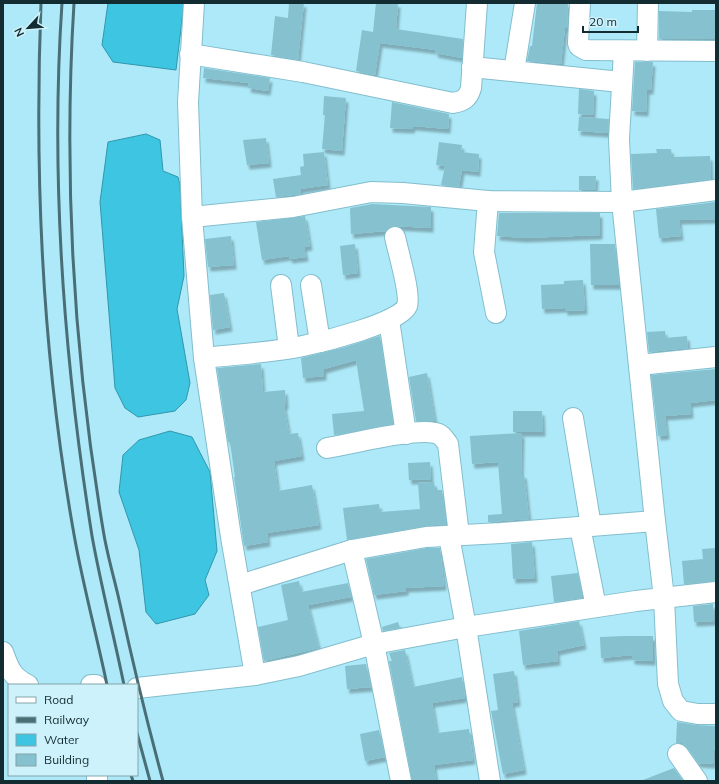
<svg xmlns="http://www.w3.org/2000/svg" width="719" height="784" viewBox="0 0 719 784" font-family="Mulish,sans-serif">
<style>
.water{fill:#3ec5e1;stroke:#3197ac}
.building{fill:#85c1cf;filter:url(#shadow)}
.lines{fill:none;stroke-linecap:round;stroke-linejoin:round}
.minor-casing{stroke:#83becd;stroke-width:22}
.minor{stroke:#fff;stroke-width:20}
.rail{stroke:#496e76;stroke-width:3}
</style>
<defs>
<filter id="shadow"><feDropShadow dx="2.5" dy="4.5" stdDeviation="1" flood-color="#0004"/></filter>
</defs>
<rect width="100%" height="100%" fill="#ade9f8"/>
<g class="water">
<polygon points="108,3 184,3 176,70 113,62 102,45"/>
<polygon points="146,134 160,140 163,171 178,177 180,185 184,276 177,309 190,383 186,400 175,411 138,417 125,408 115,388 100,202 108,142"/>
<polygon points="170,431 192,437 210,472 217,551 205,580 209,595 195,614 156,624 146,612 139,550 119,492 123,455 139,440"/>
</g>
<g class="building">
<polygon points="289,3 304,3 298,60 271,55 275,16 288,18"/>
<polygon points="376,3 398,3 396,29 463,39 462,58 435,53 436,50 380,43 375,75 356,71 362,30 373,32"/>
<polygon points="537,3 568,3 567,28 565,28 561,64 527,61 530,46 532,46"/>
<polygon points="692,10 715,10 714,39 659,39 659,11 692,12"/>
<polygon points="635,62 653,62 651,90 647,90 646,112 632,111"/>
<polygon points="204,68 270,78 268,91 248,88 249,83 203,78"/>
<polygon points="579,89 594,91 593,115 578,114"/>
<polygon points="324,96 346,98 342,151 322,149 325,115 323,115"/>
<polygon points="392,102 449,114 448,129 413,126 412,129 390,128"/>
<polygon points="579,117 609,119 608,133 578,131"/>
<polygon points="266,138 269,163 247,165 243,140"/>
<polygon points="439,142 462,145 461,152 479,154 478,172 462,170 459,187 441,185 445,166 436,165"/>
<polygon points="656,149 671,149 672,157 710,156 711,179 633,189 631,154 657,153"/>
<polygon points="324,152 328,185 300,189 301,194 276,197 273,179 301,175 300,167 304,166 303,154"/>
<polygon points="579,176 596,176 595,190 579,190"/>
<polygon points="716,202 716,219 679,220 681,236 659,238 656,209"/>
<polygon points="372,204 431,207 431,228 393,226 386,231 351,234 350,208"/>
<polygon points="499,213 600,213 600,235 524,238 497,236"/>
<polygon points="305,216 310,246 304,247 306,257 290,259 289,256 262,260 256,222"/>
<polygon points="231,236 234,265 208,267 205,239"/>
<polygon points="355,244 358,273 343,275 340,246"/>
<polygon points="590,244 615,244 619,285 591,285"/>
<polygon points="583,280 585,310 565,311 565,308 542,309 541,285 564,284 564,281"/>
<polygon points="224,293 230,327 213,330 210,295"/>
<polygon points="665,331 666,338 687,336 688,348 649,352 647,332"/>
<polygon points="380,336 393,424 334,435 332,414 364,411 356,360 324,369 324,376 303,378 301,358 345,347"/>
<polygon points="261,364 263,392 285,390 286,405 284,405 289,434 298,433 302,456 274,461 278,491 312,485 319,525 267,533 268,542 244,546 234,477 235,477 230,442 228,442 217,368"/>
<polygon points="716,369 716,400 690,403 691,414 665,416 667,435 658,436 651,375"/>
<polygon points="427,373 435,421 416,421 409,377"/>
<polygon points="513,411 542,411 543,432 513,432"/>
<polygon points="522,433 521,474 524,474 529,519 488,522 488,515 502,514 498,462 472,464 470,436"/>
<polygon points="430,462 431,479 409,480 408,463"/>
<polygon points="434,482 435,490 442,490 446,524 424,526 347,540 343,508 379,504 380,512 420,509 418,483"/>
<polygon points="532,542 535,578 513,579 511,544"/>
<polygon points="427,548 440,548 444,586 406,588 406,591 374,595 366,559"/>
<polygon points="716,548 716,581 684,584 682,561 703,559 702,549"/>
<polygon points="578,573 582,598 554,602 551,576"/>
<polygon points="299,581 301,592 348,583 351,597 308,605 319,648 264,661 258,627 288,620 281,585"/>
<polygon points="713,604 714,621 694,622 693,606"/>
<polygon points="579,621 584,645 557,651 558,661 523,665 519,631"/>
<polygon points="398,622 400,628 383,631 382,627"/>
<polygon points="626,636 653,636 653,661 632,660 632,655 601,658 600,637"/>
<polygon points="405,650 413,687 462,677 465,698 432,703 437,733 469,729 473,760 434,765 436,781 412,781 389,661 392,661 389,653"/>
<polygon points="366,664 371,687 347,689 345,666"/>
<polygon points="514,671 518,702 512,703 524,770 503,774 491,711 498,710 493,674"/>
<polygon points="677,722 696,725 716,726 713,764 698,763 687,747 682,743 676,743"/>
<polygon points="379,730 385,757 365,761 360,734"/>
<polygon points="674,768 683,781 643,781 643,780"/>
</g>
<g class="lines">
<defs>
<g id="minor">
<polyline points="194,3 188,102 192,217 204,358 231,537 255,675 299,666 374,644 466,627 490,781"/>
<polyline points="580,3 578,43 579,46 586,50 716,51"/>
<polyline points="624,51 619,139 622,202 655,521"/>
<polyline points="647,51 648,3"/>
<path d="M190,54L303,72L453,103C464,101 468,98 471,88L477,3"/>
<polyline points="472,67 621,82"/>
<polyline points="514,71 525,3"/>
<polyline points="488,201 484,252 496,313"/>
<polyline points="192,217 293,207 371,192 403,193 488,201 622,202 716,190"/>
<polyline points="281,285 289,348"/>
<polyline points="311,285 320,342"/>
<polyline points="389,320 406,434"/>
<path d="M204,358C237,354 271,353 303,346C322,342 400,323 407,306C411,294 398,252 395,237"/>
<polyline points="639,365 716,357"/>
<polyline points="573,418 591,526"/>
<path d="M327,448C352,444 412,428 435,433C442,434 444,439 448,444L459,535"/>
<polyline points="580,527 596,607"/>
<polyline points="449,536 466,627 636,601 716,592"/>
<polyline points="352,550 374,644 401,781"/>
<polyline points="240,585 352,550 426,537 501,533 655,521 664,598 668,684 673,701 681,711 698,714 716,714"/>
<path d="M3,652C9,669 12,677 28,685"/>
<polyline points="91,685 96,685"/>
<polyline points="137,688 255,675"/>
<polyline points="678,754 697,781"/>
<polyline points="97,775 97,781"/>
</g>
</defs>
<use href="#minor" class="minor-casing"/>
<use href="#minor" class="minor"/>
<g class="rail">
<path d="M41,3C34,182 43,363 75,540C84,589 97,637 107,685"/>
<path d="M62,3C50,181 64,360 92,536C101,586 114,636 124,685"/>
<path d="M74,3C63,181 74,359 104,535C108,558 115,581 120,604C133,664 147,722 163,781"/>
<polyline points="137,733 150,781"/>
<polyline points="131,775 133,781"/>
</g>
</g>
<rect width="719" height="784" fill="none" stroke="#132c31" stroke-width="8"/>
<rect x="8" y="684" width="130" height="92" fill="#cef2fb" stroke="#83a3aa"/>
<rect x="16" y="697" width="20" height="6" fill="#ffffff" stroke="#83a3aa"/>
<text x="44" y="704" font-size="12" fill="#132c31">Road</text>
<rect x="16" y="717" width="20" height="6" fill="#496e76" stroke="#83a3aa"/>
<text x="44" y="724" font-size="12" fill="#132c31">Railway</text>
<rect x="16" y="734" width="20" height="12" fill="#3ec5e1" stroke="#83a3aa"/>
<text x="44" y="744" font-size="12" fill="#132c31">Water</text>
<rect x="16" y="754" width="20" height="12" fill="#85c1cf" stroke="#83a3aa"/>
<text x="44" y="764" font-size="12" fill="#132c31">Building</text>
<g transform="translate(28 28) rotate(244)" stroke="#cef2fb" stroke-width="3" paint-order="stroke">
<path d="M0-3L7 15L0 10L-7 15Z" fill="#132c31"/>
<text y="-6" font-size="11" font-weight="bold" text-anchor="middle" fill="#132c31">N</text>
</g>
<path d="M583 26v6h55v-6" fill="none" stroke="#132c31" stroke-width="2"/>
<text x="589" y="26" font-size="12" fill="#132c31" stroke="#cef2fb" stroke-width="3" paint-order="stroke">20 m</text>
</svg>
